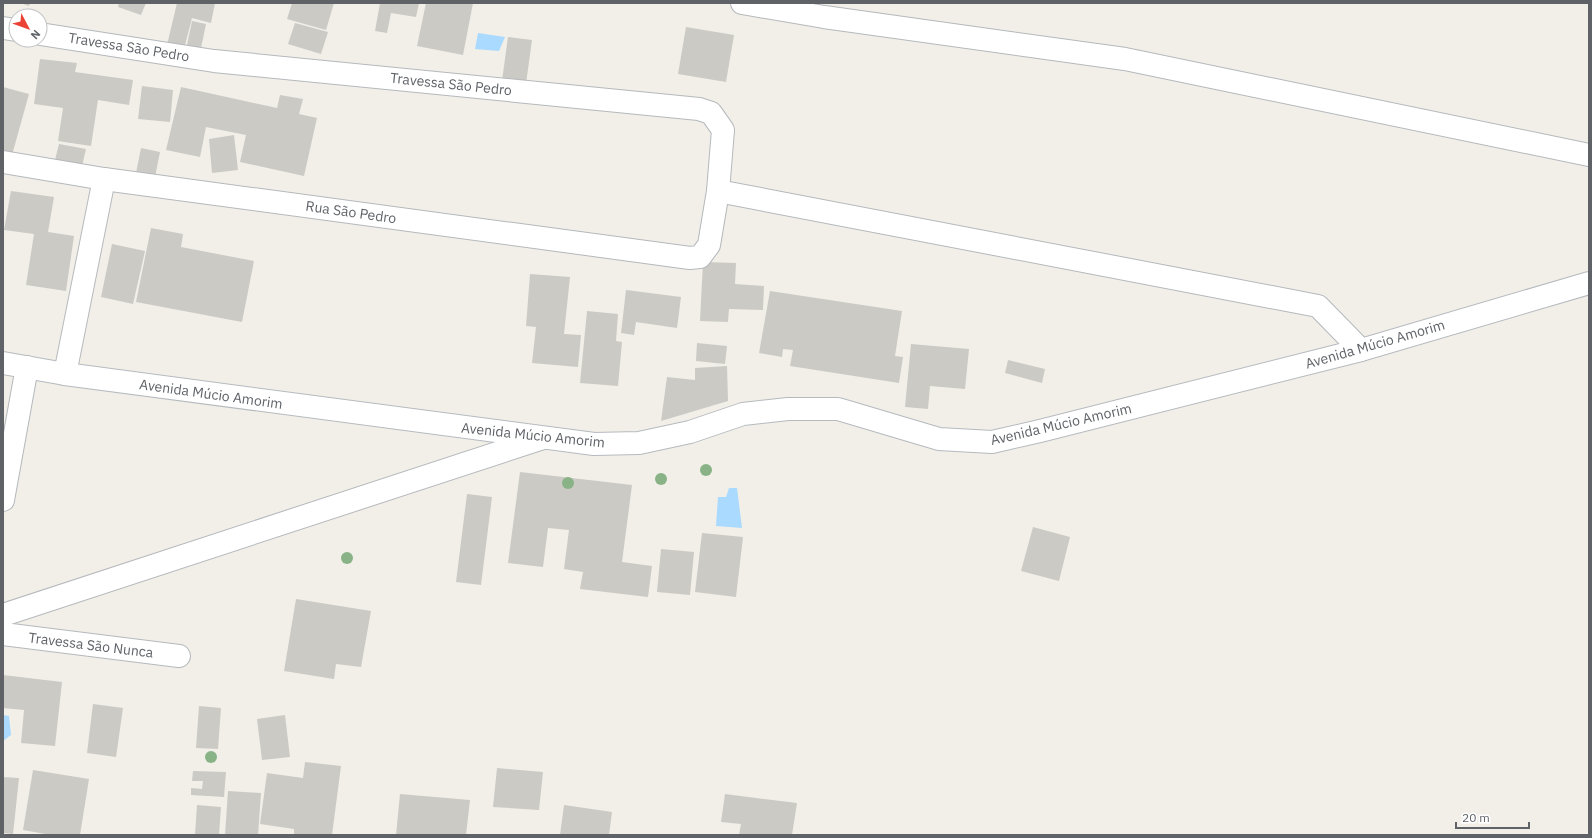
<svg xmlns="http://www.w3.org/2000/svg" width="1592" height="838" viewBox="0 0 1592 838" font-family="'IBM Plex Sans',sans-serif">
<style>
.water{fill:#aadaff}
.building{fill:#cccac5}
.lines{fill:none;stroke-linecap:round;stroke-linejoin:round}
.street-casing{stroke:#b5b8bc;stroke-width:24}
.secondary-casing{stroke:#b6babf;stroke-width:24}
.street{stroke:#fff;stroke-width:22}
.secondary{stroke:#fff;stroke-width:22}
.tree{fill:#89b387}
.labels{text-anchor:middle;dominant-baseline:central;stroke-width:4;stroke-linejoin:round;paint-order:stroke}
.street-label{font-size:14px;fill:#5f6368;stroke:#fff}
</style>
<rect width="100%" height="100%" fill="#f1efe8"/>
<g class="water">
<polygon points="478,33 505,37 499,51 475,49"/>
<polygon points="729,488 737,488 742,528 716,526 718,497 726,497"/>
<polygon points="3,715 9,716 11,735 3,741"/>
</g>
<g class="building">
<polygon points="20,3 30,3 29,6"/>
<polygon points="119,3 146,3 141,15 118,7"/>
<polygon points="177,3 215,3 211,23 192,18 184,49 167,45"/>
<polygon points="292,3 334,3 326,30 287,19"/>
<polygon points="380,3 419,3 416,17 391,13 387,33 375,31"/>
<polygon points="426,3 437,4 438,3 473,3 463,55 417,46"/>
<polygon points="192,21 206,24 200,53 186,50"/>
<polygon points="295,23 328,32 321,54 288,44"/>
<polygon points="686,27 734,35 726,82 678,74"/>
<polygon points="508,37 532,40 525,91 501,88"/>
<polygon points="40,59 77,63 75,72 133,80 129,105 98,100 91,146 58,141 63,108 34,104"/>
<polygon points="142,86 173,90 170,122 138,119"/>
<polygon points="3,87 29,94 12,155 3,152"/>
<polygon points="181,87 277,108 280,95 303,99 299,114 317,118 304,176 240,162 246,135 206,127 200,157 166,150"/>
<polygon points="234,135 238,170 212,173 209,139"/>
<polygon points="59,144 86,149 82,166 55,160"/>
<polygon points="141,148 160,152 155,177 136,173"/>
<polygon points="11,191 54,197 48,232 74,236 66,291 26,285 34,234 4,230"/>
<polygon points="151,228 183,234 181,247 254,261 242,322 136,302"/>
<polygon points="112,244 145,251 133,304 101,297"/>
<polygon points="703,262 736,263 735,284 764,286 763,310 729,309 728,322 700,321"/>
<polygon points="530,274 570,277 564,334 581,335 578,367 532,363 536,327 526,326"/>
<polygon points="626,290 681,297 677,328 636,322 634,335 621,333"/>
<polygon points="770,291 902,311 895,356 903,357 899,383 790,366 793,350 783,349 782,357 759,353"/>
<polygon points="587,311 618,314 616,341 622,342 618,386 580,383"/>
<polygon points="697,343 727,346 725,364 696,361"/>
<polygon points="911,344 969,349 965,389 930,386 928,409 905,407"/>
<polygon points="1008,360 1045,369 1042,383 1005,373"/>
<polygon points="727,366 728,401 661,421 667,377 695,380 695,368"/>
<polygon points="520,472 632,485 622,562 652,566 648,597 580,589 583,572 564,569 569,530 548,528 543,567 508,563"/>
<polygon points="467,494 492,497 481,585 456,582"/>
<polygon points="1033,527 1070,537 1059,581 1021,571"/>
<polygon points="702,533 743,537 736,597 695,592"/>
<polygon points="661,549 694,552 690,595 657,592"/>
<polygon points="296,599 371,611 361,667 336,664 334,679 284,671"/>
<polygon points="3,675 62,682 55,746 21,743 24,710 3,708"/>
<polygon points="93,704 123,708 116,757 87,753"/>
<polygon points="199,706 221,708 218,749 196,748"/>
<polygon points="285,715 290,757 262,760 257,719"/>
<polygon points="305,762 341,766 332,835 294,835 294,829 260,824 267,773 303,778"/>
<polygon points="497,768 543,772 539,810 493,807"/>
<polygon points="33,770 89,779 80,835 51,835 23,830"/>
<polygon points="193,771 226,772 224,797 191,795 191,788 202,789 203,781 192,781"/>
<polygon points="3,777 19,778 13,834 3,833"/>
<polygon points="228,791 261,793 258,835 225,835"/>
<polygon points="400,794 470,800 466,835 396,835"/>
<polygon points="725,794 797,803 792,835 739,835 741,824 721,822"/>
<polygon points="197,805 221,807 219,835 195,835"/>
<polygon points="564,805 612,812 609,835 560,835"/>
</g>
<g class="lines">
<defs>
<g id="street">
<polyline points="742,3 824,17 1125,59 1589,155"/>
<polyline points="3,28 16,30"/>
<polyline points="3,162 104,179 690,258 700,257 709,245 718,191 723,130 711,113 699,109 214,61 40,34"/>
<polyline points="718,191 1318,306 1361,350"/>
<polyline points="65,374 104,179"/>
<polyline points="3,500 27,367"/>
<polyline points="3,615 543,438"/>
<polyline points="3,634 179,656"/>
</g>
<polyline id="secondary" points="3,363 65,374 594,444 639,443 690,432 743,414 788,409 838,409 939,439 992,442 1040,431 1361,350 1589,283"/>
</defs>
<use href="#street" class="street-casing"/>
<use href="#secondary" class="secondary-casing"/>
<use href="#street" class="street"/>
<use href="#secondary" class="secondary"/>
</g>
<g class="tree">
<circle cx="706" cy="470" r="6"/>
<circle cx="661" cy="479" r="6"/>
<circle cx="568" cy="483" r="6"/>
<circle cx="347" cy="558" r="6"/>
<circle cx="211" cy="757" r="6"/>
</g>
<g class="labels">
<g class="street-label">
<text transform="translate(129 47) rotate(9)">Travessa São Pedro</text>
<text transform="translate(451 84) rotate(6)">Travessa São Pedro</text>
<text transform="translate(351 212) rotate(8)">Rua São Pedro</text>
<text transform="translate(1375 344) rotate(-16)">Avenida Múcio Amorim</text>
<text transform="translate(211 394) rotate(8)">Avenida Múcio Amorim</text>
<text transform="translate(1061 424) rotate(-13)">Avenida Múcio Amorim</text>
<text transform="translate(533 435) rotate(6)">Avenida Múcio Amorim</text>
<text transform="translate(91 645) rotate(7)">Travessa São Nunca</text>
</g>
</g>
<rect width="1592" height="838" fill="none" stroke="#5f6368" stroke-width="8"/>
<g transform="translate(28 28) rotate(131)"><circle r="19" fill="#ffffff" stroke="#bfc1c3"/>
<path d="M0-3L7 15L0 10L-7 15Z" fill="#ea4335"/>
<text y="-6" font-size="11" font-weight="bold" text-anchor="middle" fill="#5f6368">N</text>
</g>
<path d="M1456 822v6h73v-6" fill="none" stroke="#5f6368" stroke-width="2"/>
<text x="1462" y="822" font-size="12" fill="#5f6368" stroke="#ffffff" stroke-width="3" paint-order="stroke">20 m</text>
</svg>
